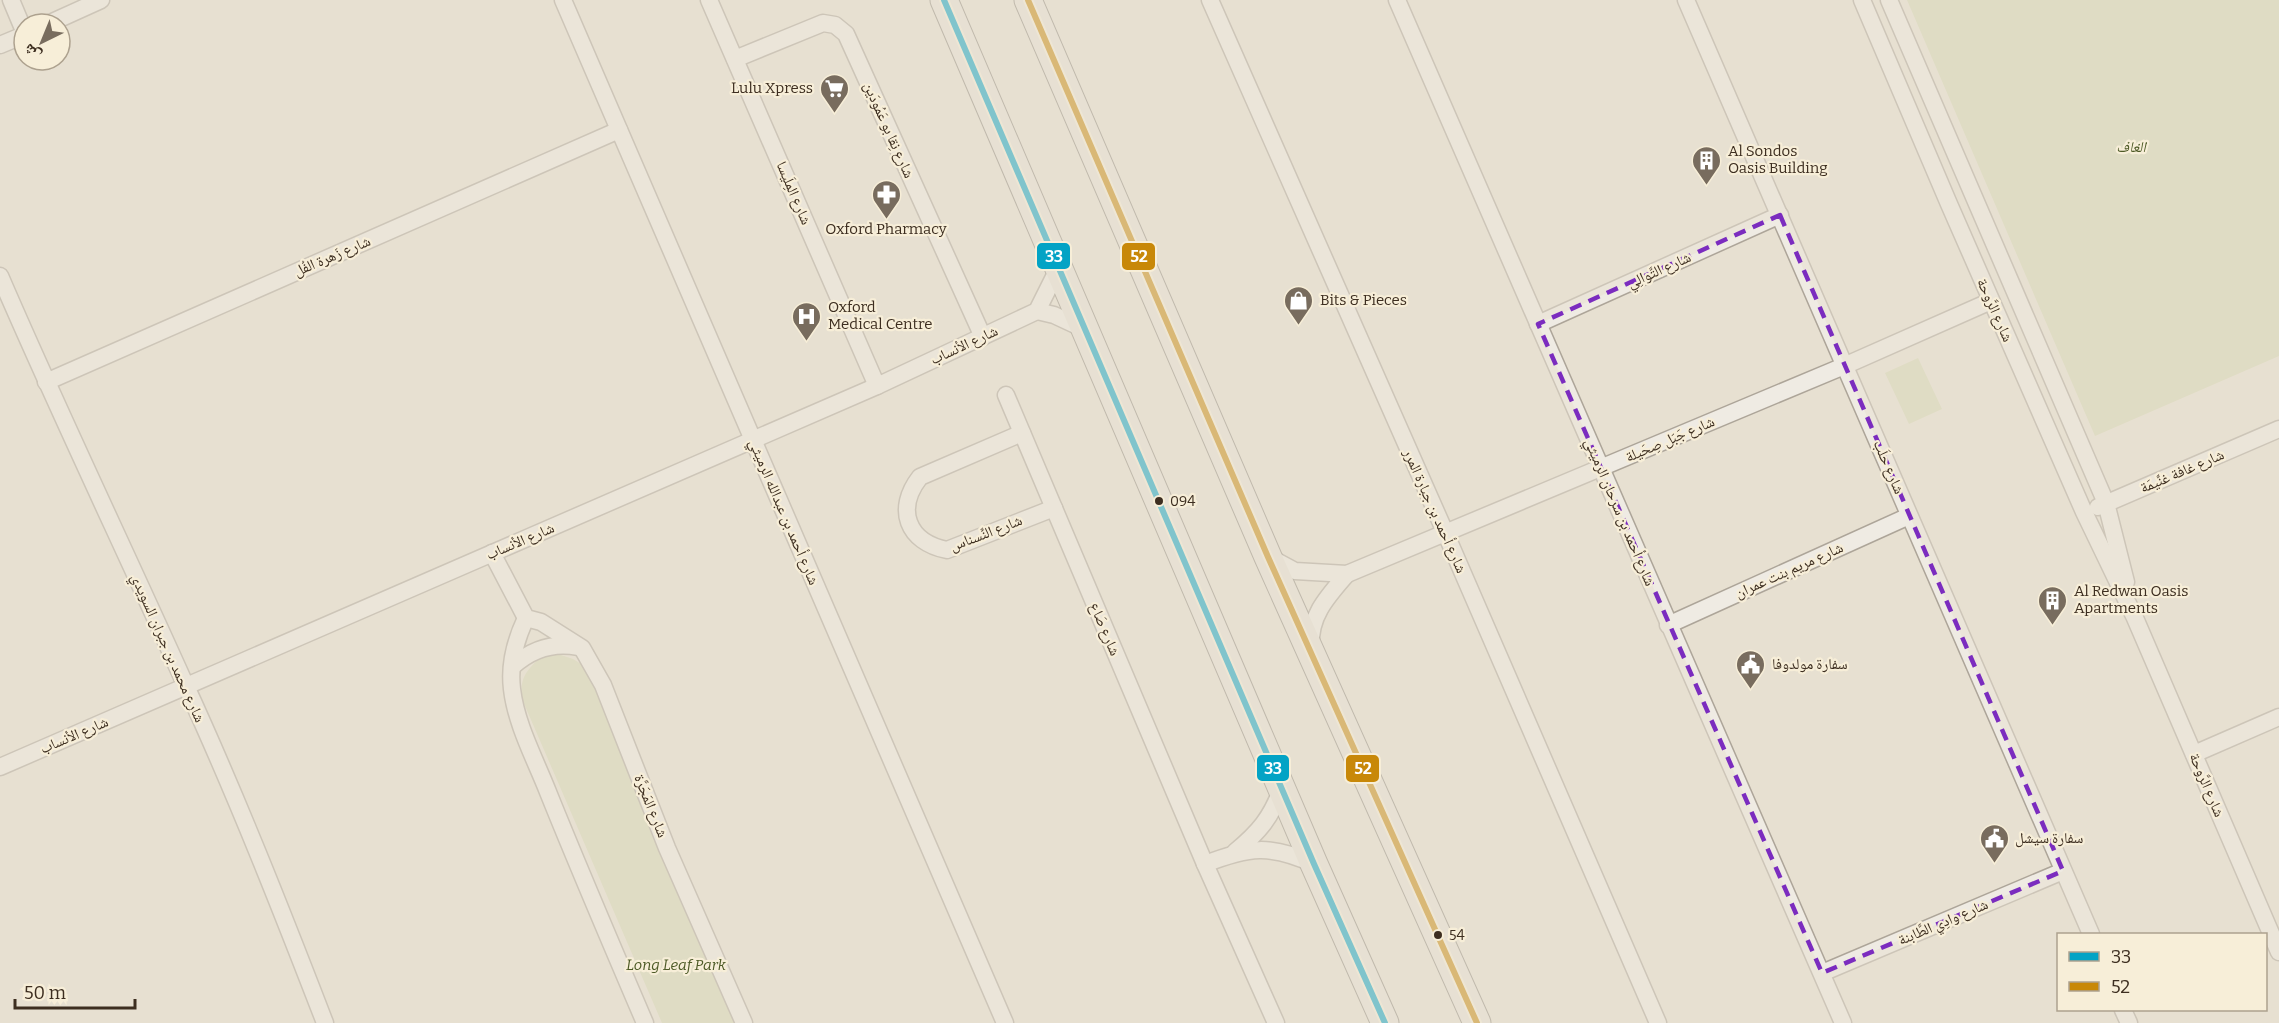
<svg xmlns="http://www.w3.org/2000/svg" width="2279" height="1023" viewBox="0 0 2279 1023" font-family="Bitter,'Noto Naskh Arabic',serif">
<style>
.green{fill:#d6d7b3}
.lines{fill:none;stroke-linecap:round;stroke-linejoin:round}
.minor-casing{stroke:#ada599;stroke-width:19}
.primary-casing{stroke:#928b80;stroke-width:29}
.minor{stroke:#efebe3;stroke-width:16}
.primary{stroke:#e6e1d4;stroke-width:27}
.bus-1-casing{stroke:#f7eed8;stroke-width:10}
.bus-2-casing{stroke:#f7eed8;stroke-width:10}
.bus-1{stroke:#03a3c5;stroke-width:6}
.bus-2{stroke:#c88808;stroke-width:6}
.marked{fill:none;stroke:#7b2cbf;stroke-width:4.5;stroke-dasharray:12 8;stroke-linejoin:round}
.bus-dot{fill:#3d2e20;stroke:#f7eed8;stroke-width:2}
.labels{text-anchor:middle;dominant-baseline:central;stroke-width:4.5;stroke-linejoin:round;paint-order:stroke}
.bus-label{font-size:14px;fill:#3d2e20;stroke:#f7eed8;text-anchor:start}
.poi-label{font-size:15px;fill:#3d2e20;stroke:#f7eed8;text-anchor:start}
.street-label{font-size:15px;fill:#3d2e20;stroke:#f7eed8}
.park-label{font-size:15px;font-style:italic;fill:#4d5a26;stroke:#f7eed8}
.line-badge{stroke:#f7eed8;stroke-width:2}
.badge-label{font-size:16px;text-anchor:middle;font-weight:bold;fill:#fff}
</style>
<rect width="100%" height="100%" fill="#e7e0d1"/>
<g class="green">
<polygon points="1907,0 2279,0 2279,356 2095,436"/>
<polygon points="1918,358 1942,409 1909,424 1885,373"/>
<path d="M558,654L573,659L586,667L741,1023H662L522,699C520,676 526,672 542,655Z"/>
</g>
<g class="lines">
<defs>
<g id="minor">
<polyline points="11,0 24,31"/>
<polyline points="563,0 1005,1023"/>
<polyline points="709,0 877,386"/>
<polyline points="1210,0 1445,532 1658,1023"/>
<polyline points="1397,0 1843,1023"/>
<polyline points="1686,0 2091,934"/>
<polyline points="1862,0 1949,204 2084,512 2135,618 2279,952"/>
<polyline points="1889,0 2106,503 2126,582"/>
<polyline points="48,24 101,0"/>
<polyline points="0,45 24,35"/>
<polyline points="735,59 823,23 835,25 846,34 983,337"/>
<path d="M0,276C59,413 124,548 185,684C236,795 281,909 325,1023"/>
<polyline points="1037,311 1054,315 1084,329"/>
<polyline points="1538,324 1780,215"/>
<polyline points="46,382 619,130"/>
<polyline points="1006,395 1205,864 1276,1023"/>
<path d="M1022,433L920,477C895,509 907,542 947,550L1054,508"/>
<polyline points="2098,507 2279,429"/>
<polyline points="492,553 526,618 541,622 582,648 603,685 667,848 744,1023"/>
<polyline points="1269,557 1295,571 1347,574 1844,366 1991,301"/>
<path d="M526,618C516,639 509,665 512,689C516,724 535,759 548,792C579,869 612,946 645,1023"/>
<polyline points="1668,625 1909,516"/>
<path d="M1311,646C1309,616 1328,596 1347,574"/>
<path d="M513,666C532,649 553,642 578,647"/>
<polyline points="2194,754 2279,717"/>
<polyline points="0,767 877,386 1037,311 1058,269"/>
<path d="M1235,852C1259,832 1271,818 1282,788"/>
<path d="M1205,864C1249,847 1270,844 1314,864"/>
<polyline points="1822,973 2063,871"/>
<polyline points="2123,1010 2129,1023"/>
</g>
<g id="primary">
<polyline points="944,0 1314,864 1385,1023"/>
<polyline points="1028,0 1268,557 1477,1023"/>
</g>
</defs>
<use href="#minor" class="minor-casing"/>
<use href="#primary" class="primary-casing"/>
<use href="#minor" class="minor"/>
<use href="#primary" class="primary"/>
<defs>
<polyline id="bus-1" points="944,0 1314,864 1385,1023"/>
<polyline id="bus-2" points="1028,0 1268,557 1477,1023"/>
</defs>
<use href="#bus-1" class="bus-1-casing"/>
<use href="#bus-2" class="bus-2-casing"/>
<use href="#bus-1" class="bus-1"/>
<use href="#bus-2" class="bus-2"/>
</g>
<path d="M0 0H2279V1023H0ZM1780,215L2063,871L1822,973L1538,324Z" fill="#e7e0d1" fill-opacity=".55" fill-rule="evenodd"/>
<path class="marked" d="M1780,215L2063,871L1822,973L1538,324Z"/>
<defs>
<symbol id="supermarket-pin" viewBox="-11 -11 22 30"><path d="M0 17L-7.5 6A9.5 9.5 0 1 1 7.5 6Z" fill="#786c5e" stroke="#f7eed8"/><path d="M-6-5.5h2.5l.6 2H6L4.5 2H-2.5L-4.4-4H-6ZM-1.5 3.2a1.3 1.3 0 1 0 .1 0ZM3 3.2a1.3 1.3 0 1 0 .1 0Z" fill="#fff"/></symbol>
<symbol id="building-pin" viewBox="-11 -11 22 30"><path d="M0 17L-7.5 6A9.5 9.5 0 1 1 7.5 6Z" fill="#786c5e" stroke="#f7eed8"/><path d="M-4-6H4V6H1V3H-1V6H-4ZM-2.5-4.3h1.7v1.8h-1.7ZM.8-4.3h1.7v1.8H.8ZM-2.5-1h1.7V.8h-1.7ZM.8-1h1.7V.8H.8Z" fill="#fff"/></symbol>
<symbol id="pharmacy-pin" viewBox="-11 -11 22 30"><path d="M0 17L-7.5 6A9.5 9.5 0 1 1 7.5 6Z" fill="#786c5e" stroke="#f7eed8"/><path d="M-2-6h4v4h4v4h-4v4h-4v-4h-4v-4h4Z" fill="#fff"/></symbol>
<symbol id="shop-pin" viewBox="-11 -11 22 30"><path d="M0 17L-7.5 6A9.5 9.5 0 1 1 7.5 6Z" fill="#786c5e" stroke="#f7eed8"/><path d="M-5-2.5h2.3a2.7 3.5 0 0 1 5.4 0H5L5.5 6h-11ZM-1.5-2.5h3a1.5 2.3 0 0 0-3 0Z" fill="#fff"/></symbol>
<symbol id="hospital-pin" viewBox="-11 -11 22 30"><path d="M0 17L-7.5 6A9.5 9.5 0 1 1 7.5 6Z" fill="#786c5e" stroke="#f7eed8"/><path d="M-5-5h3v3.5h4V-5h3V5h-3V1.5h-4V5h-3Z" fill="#fff"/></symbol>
<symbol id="civic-pin" viewBox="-11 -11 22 30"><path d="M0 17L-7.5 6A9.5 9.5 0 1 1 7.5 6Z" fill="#786c5e" stroke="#f7eed8"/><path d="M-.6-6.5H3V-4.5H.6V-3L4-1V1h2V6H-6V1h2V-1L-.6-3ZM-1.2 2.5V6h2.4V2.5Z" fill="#fff"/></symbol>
</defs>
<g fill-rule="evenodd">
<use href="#supermarket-pin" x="818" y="72" width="33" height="45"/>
<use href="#building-pin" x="1690" y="144" width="33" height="45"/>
<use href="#pharmacy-pin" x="870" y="178" width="33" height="45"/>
<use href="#shop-pin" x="1282" y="284" width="33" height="45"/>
<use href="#hospital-pin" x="790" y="300" width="33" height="45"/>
<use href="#building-pin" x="2036" y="584" width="33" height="45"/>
<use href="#civic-pin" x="1734" y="648" width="33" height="45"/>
<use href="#civic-pin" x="1978" y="822" width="33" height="45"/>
</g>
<g class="bus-dot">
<circle cx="1159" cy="501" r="5"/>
<circle cx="1438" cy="935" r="5"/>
</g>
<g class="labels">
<g class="bus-label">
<text x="1170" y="501">094</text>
<text x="1449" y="935">54</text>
</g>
<g class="poi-label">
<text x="813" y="88" text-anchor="end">Lulu Xpress</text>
<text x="1728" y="151">Al Sondos<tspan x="1728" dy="17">Oasis Building</tspan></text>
<text x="886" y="229" text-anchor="middle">Oxford Pharmacy</text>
<text x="1320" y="300">Bits &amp; Pieces</text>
<text x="828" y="307">Oxford<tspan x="828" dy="17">Medical Centre</tspan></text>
<text x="2074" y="591">Al Redwan Oasis<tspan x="2074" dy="17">Apartments</tspan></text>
<text x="1772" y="664">سفارة مولدوفا</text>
<text x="2015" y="838">سفارة سيشل</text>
</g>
<g class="street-label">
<text transform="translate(889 130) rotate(66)">شارع نِقا بو عَمُودَين</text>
<text transform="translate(794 193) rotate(67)">شارع المِلَيسا</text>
<text transform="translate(332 256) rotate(-23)">شارع زَهرة الفُل</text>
<text transform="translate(1659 270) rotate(-24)">شارع التَّوالِي</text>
<text transform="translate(1995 310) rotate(66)">شارع الرَّوحة</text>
<text transform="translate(964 345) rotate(-25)">شارع الأنساب</text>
<text transform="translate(1670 439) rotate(-23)">شارع جَبَل صِحَيلة</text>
<text transform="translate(1889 467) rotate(67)">شارع حلَب</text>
<text transform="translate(2182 471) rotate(-23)">شارع غافة غنَّيمَة</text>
<text transform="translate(1435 511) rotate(66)">شارع أحمد بن جبارة المرر</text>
<text transform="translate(784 512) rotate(67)">شارع أحمد بن عبدالله الرميثي</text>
<text transform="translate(1620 512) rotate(67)">شارع أحمد بن سرحان الرميثي</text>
<text transform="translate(986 533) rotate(-21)">شارع النِّسناس</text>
<text transform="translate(520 541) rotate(-23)">شارع الأنساب</text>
<text transform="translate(1789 570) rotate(-24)">شارع مريم بنت عمران</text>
<text transform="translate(1105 629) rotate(67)">شارع صَاع</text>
<text transform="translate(168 648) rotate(66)">شارع محمد بن جبران السويدي</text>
<text transform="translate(74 735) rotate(-23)">شارع الأنساب</text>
<text transform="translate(2207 785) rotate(67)">شارع الرَّوحة</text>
<text transform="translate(651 806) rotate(68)">شارع المَجَرَّة</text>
<text transform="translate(1943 922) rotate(-23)">شارع وادِي الطَّابنة</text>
</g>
<g class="park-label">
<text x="2131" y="147">الغاف</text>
<text x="676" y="965">Long Leaf Park</text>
</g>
</g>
<g class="line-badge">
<rect x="1036" y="242" width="35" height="28" rx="6" fill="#03a3c5"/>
<rect x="1121" y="242" width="35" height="29" rx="6" fill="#c88808"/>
<rect x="1256" y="754" width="34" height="28" rx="6" fill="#03a3c5"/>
<rect x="1345" y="754" width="35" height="29" rx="6" fill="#c88808"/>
</g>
<g class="badge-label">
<text x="1054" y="262">33</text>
<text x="1139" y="262">52</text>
<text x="1273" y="774">33</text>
<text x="1363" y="774">52</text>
</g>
<rect x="2057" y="933" width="210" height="78" fill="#f7eed8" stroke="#ada18e" stroke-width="1.5"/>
<rect x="2069" y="952" width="30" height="9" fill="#03a3c5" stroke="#ada18e" stroke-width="1.5"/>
<text x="2111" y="963" font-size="18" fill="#3d2e20">33</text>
<rect x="2069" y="982" width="30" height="9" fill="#c88808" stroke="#ada18e" stroke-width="1.5"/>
<text x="2111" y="993" font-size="18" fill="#3d2e20">52</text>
<g transform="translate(42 42) rotate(223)"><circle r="28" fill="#f7eed8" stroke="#ada18e" stroke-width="1.5"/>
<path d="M0-4.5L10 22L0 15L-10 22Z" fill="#786c5e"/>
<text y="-9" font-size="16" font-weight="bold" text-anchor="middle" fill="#3d2e20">ش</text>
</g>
<path d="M15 999v9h120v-9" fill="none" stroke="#3d2e20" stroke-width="3"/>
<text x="24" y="999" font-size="18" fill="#3d2e20" stroke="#f7eed8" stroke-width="4.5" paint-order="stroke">50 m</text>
</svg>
